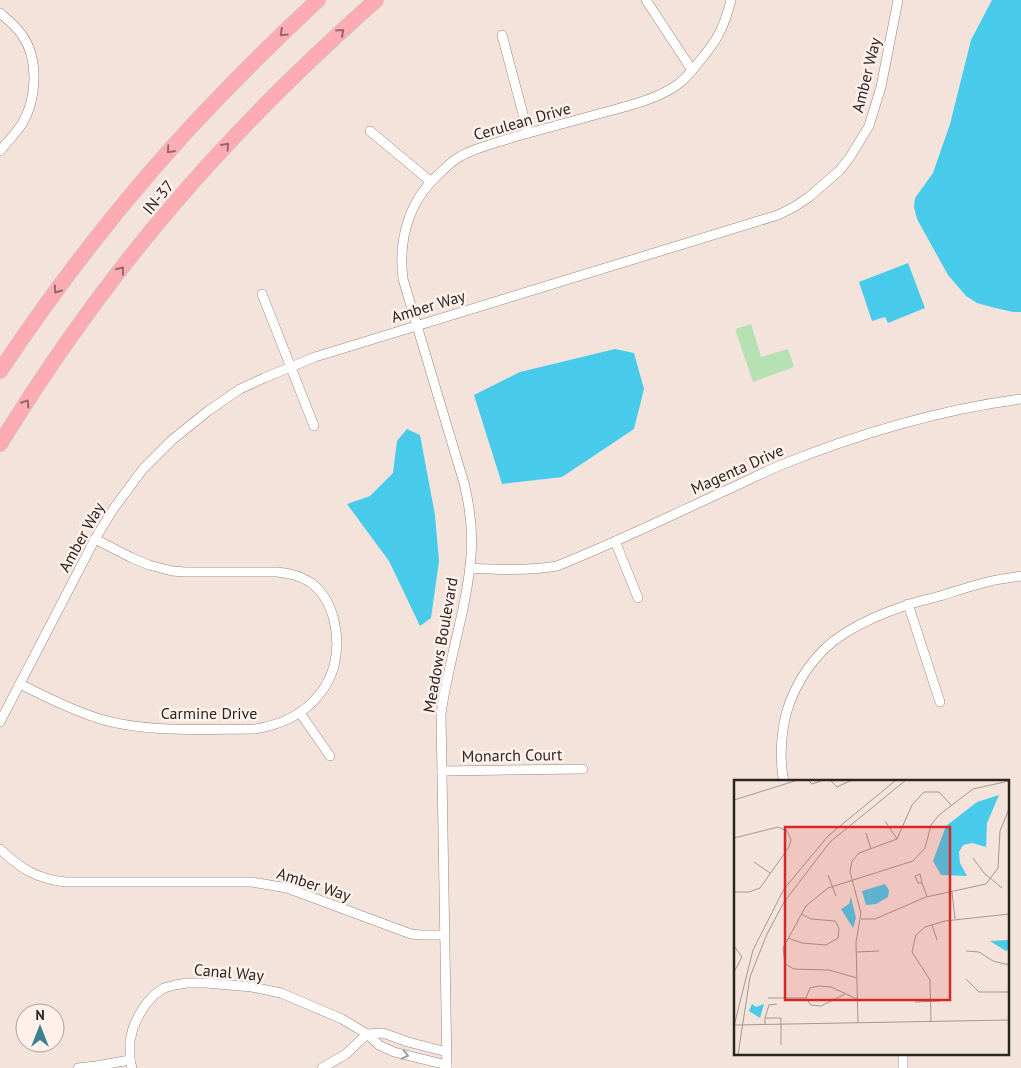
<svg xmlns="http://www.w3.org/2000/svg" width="1021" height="1068" viewBox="0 0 1021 1068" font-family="'PT Sans',sans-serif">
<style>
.green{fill:#b5e1b3}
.water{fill:#48caeb}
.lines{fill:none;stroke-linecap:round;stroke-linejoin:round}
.minor-casing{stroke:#978780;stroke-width:10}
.trunk-casing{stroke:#c8c6c6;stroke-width:16}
.minor{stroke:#fff;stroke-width:9}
.trunk{stroke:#fcacb2;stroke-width:15}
.oneway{stroke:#94686a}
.oneway2{stroke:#a09d9c}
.labels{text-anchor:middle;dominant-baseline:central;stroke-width:5;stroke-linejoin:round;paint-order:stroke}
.street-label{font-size:16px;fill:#2b2522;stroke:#fff1eb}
.inset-road{fill:none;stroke:#a49791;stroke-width:1}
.view{fill:#d62828;fill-opacity:0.15;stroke:#d62828;stroke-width:2.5}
.inset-edge{fill:none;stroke:#2b2522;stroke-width:2.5}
</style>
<rect width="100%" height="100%" fill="#f4e3db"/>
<polygon class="green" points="751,324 761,357 788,349 794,367 753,382 735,329"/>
<g class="water">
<polygon points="992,0 1021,0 1021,312 1013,312 995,308 977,303 966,296 948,275 917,219 914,207 915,198 933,173 950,124 971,40"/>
<polygon points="908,263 925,308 888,323 885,317 872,321 859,282"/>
<polygon points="615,349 634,353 644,389 634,429 562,477 502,484 474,395 520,372"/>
<polygon points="407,429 420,435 435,515 439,561 431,618 420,626 389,561 347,504 370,496 393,473 397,441"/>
</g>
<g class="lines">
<defs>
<g id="minor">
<polyline points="646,0 692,70"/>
<path d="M0,13C8,20 16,26 22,35C39,59 37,99 22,124C16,133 7,142 0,151"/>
<polyline points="502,35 528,133"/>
<polyline points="370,131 430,181"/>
<polyline points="262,294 314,426"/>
<polyline points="615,541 638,598"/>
<path d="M470,568C499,570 528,571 557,566C615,543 672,515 729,489C747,481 764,472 781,465C858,434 938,410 1021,399"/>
<polyline points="908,604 940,702"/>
<path d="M20,684C46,697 72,710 100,719C147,733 206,729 255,729C279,725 302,716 318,696C325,688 331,677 334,666C341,638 335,600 310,582C300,576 289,573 277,572H185L172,571L149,565L132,558L95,539"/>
<polyline points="300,713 330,756"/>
<polyline points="0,722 95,539 114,508 143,469 172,440 208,411 240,389 264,378 315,357 778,215 794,207 809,197 840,170 850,157 869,126 881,87 898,0"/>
<polyline points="442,771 583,769"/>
<path d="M784,782C779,759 781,736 786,714C795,682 816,651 845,633C864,621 886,612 907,605C918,601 929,599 940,596C956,591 971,586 987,582C998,579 1010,578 1021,576"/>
<path d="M0,849C21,869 37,879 66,882H252L287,888L411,934L421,935H445"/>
<polyline points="903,1054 903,1068"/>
<polyline points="78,1068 96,1066 130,1060"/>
<polyline points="132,1068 130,1060 130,1041 133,1028 139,1015 146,1004 154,995 164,988 175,985 187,983 206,983 252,987 281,993 342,1019 367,1034 379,1045 394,1052 447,1065"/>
<polyline points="322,1068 346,1054 367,1034 383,1033 408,1042 447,1052"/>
<path d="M447,1068L441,714C448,661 467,609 471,556C473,531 470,507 464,483L403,279C398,239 409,200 440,173C446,167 453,160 461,156C477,147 496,143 514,137C544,129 573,121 602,113C628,106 655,100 677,85C685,79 692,71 698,63C717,41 724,28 731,0"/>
</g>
<g id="trunk">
<path d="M0,371C66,272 140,178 223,93C254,61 286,30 318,0"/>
<path d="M0,444C67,335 149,226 237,134C281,87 328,43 376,0"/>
</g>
</defs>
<use href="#minor" class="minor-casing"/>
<use href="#trunk" class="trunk-casing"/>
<use href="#minor" class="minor"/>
<use href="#trunk" class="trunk"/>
</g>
<defs><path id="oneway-chevron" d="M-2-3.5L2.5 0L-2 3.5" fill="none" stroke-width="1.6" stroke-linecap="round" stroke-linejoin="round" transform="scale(1.25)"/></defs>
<g class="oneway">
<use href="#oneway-chevron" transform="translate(341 32) rotate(-42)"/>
<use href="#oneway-chevron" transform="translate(283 33) rotate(137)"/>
<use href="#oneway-chevron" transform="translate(226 146) rotate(-48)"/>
<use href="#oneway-chevron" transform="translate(170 150) rotate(131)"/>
<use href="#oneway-chevron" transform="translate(121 270) rotate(-52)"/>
<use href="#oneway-chevron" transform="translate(57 290) rotate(126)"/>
<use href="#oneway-chevron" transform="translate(26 403) rotate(-57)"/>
</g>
<use class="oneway2" href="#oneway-chevron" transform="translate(405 1055) rotate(14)"/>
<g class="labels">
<g class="street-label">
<text transform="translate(866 75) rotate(-76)">Amber Way</text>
<text transform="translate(522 121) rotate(-16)">Cerulean Drive</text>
<text transform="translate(158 197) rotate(-50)">IN-37</text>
<text transform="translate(428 306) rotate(-17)">Amber Way</text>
<text transform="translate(737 469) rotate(-24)">Magenta Drive</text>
<text transform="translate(81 537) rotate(-61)">Amber Way</text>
<text transform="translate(440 645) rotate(-80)">Meadows Boulevard</text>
<text x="209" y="713">Carmine Drive</text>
<text transform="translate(512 755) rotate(-1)">Monarch Court</text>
<text transform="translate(314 884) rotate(18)">Amber Way</text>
<text transform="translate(229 972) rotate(5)">Canal Way</text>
</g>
</g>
<g transform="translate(734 780)">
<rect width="275" height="275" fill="#f4e3db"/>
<path d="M265,15L253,43L252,67L238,63L229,65L225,72L226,83L233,96L207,95L199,81L212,46L243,22ZM151,104L155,110L154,117L142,124L132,125L128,111ZM117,117L122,138L119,148L107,129L115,124ZM275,160V169L272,171L256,161ZM18,224L22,227L30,224L26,238L15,231Z" fill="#48caeb"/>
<path class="inset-road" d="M74,0L78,4L90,0M96,0L103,7L118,0M0,20L64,0M151,41L163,59M132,53L137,69M0,58L44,47L53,51L57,60L55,67L26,108L15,112H0M239,78L250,93L268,108M20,82L36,93M94,95L102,116M188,103L186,94L181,96L184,103H188L193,117M218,112L221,139M127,139H141L192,117L252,104L264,88L266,51L275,29M198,145L203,160M54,158L68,163L92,165L104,158L105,148L101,141L77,139L67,134M0,166L8,177L0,192M232,171L245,172L259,181L275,185M123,172L145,171M123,198L95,190L60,189L51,184L49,168L72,126L94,108L179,81L191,68L197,45L205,35L239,9L275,1M232,199L245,212H275M111,214L87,226L77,225L72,218L76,208L85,206L97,207L123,219M34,218H72M181,222L206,221M31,238L35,225L43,224M197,242L196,200L178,172L182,155L191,147L211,141L275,134M124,243L122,162L127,133L116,92L118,81L125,73L163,59L178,25L190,12H205L217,25M31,244V238H47V265M1,245L275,240M0,246L19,170L50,109L94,56L162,0M4,275L16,197L33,154L50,122L96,62L172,0"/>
<path class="view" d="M51,47H216V220H51Z"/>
<rect width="275" height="275" class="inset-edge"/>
</g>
<g transform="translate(40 1028)"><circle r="24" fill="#fff1eb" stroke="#aa9f9b"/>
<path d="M0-4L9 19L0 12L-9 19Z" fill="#3d8090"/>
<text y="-8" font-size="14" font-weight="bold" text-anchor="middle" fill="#2b2522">N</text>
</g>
</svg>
